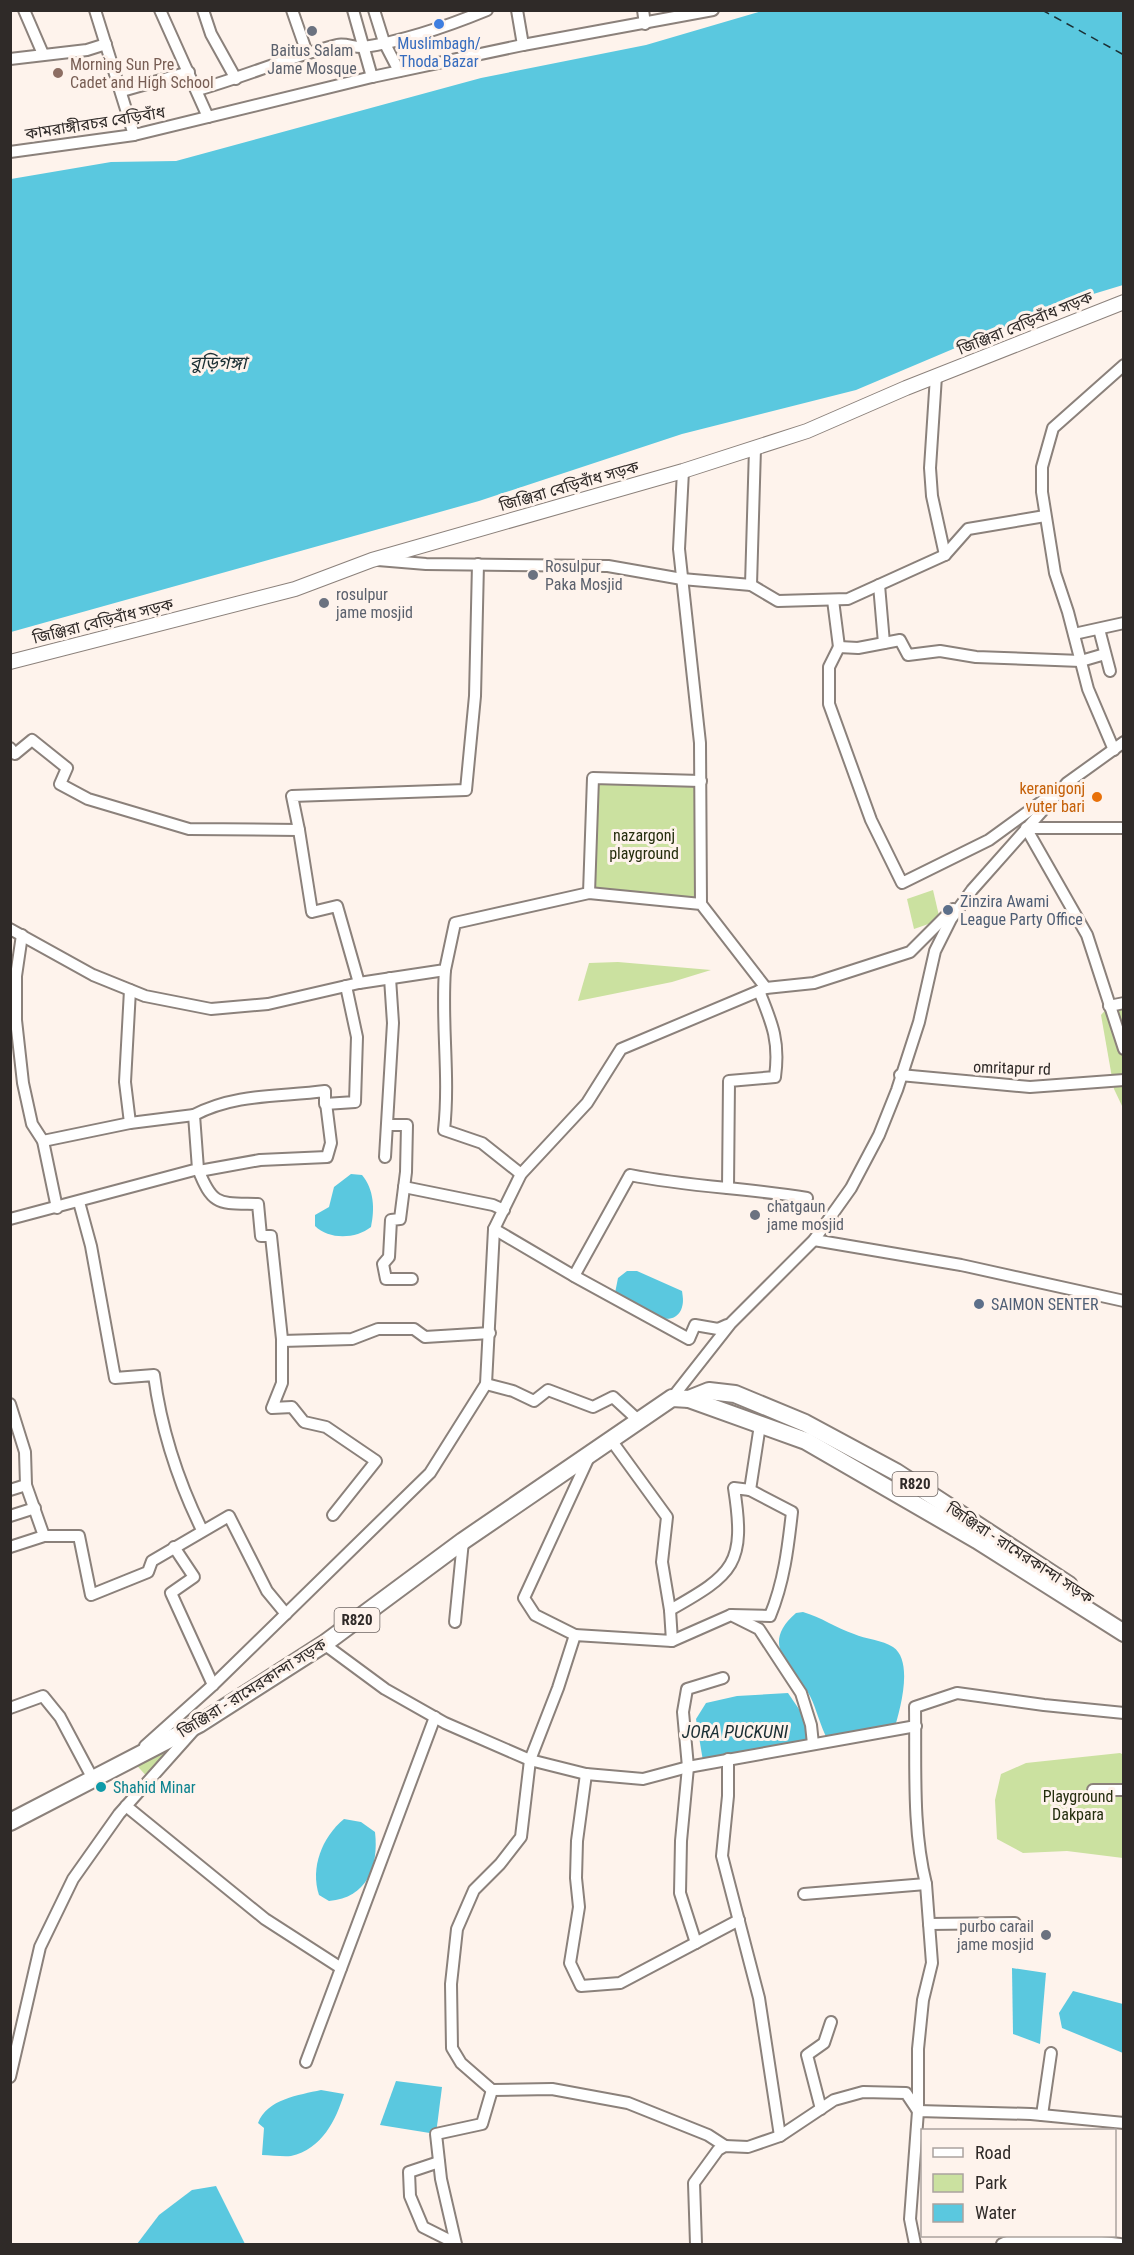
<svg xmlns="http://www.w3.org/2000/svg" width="1134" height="2255" viewBox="0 0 1134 2255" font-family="'Roboto Condensed','Noto Sans Bengali',sans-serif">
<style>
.green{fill:#cbe1a0}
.water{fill:#5ac8df}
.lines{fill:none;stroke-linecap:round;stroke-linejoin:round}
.ferry{stroke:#1b2f34;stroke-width:1.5;stroke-dasharray:8 6;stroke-linecap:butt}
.minor-casing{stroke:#8b817b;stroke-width:14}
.tertiary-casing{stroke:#8b817b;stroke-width:16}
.primary-casing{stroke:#8b817b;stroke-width:20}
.minor{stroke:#fff;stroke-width:10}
.tertiary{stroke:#fff;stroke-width:14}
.primary{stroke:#fff;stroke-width:16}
.shop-dot{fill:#3f7fe0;stroke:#fef3ec;stroke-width:2}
.worship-dot{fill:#6b7280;stroke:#fef3ec;stroke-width:2}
.education-dot{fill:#8d6e63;stroke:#fef3ec;stroke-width:2}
.food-dot{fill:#e8710a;stroke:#fef3ec;stroke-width:2}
.service-dot{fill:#5c6f8a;stroke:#fef3ec;stroke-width:2}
.culture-dot{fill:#0f9aa8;stroke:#fef3ec;stroke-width:2}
.labels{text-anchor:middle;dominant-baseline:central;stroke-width:6;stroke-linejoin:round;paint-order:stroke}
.shield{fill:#fef3ec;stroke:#6d6663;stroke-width:1.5}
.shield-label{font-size:15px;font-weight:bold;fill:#2f2a28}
.shop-label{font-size:16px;fill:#366cbe;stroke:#fef3ec}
.worship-label{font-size:16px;fill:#5b616d;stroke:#fef3ec;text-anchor:start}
.education-label{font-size:16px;fill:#785e54;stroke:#fef3ec;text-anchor:start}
.street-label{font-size:16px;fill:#2f2a28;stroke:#fef3ec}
.food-label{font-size:16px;fill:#c56008;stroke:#fef3ec;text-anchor:end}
.park-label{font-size:16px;fill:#252e0e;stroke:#fef3ec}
.service-label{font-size:16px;fill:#4e5e75;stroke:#fef3ec;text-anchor:start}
.culture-label{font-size:16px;fill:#0d838f;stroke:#fef3ec;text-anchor:start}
.water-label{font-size:18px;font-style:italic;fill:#1b2f34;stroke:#fef3ec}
</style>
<rect width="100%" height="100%" fill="#fef3ec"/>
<g class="green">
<polygon points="593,778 701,781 701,904 589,893"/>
<polygon points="933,890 940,920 914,929 907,899"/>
<polygon points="618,962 711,970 672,982 578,1001 589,963"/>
<polygon points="1123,1000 1123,1108 1114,1089 1101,1015 1109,1006"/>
<polygon points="199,1724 150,1780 131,1759"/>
<polygon points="1120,1753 1124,1755 1123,1858 1067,1851 1023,1853 997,1839 995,1800 1001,1774 1026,1763"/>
</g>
<g class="water">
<polygon points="762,11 1123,11 1123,285 1057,305 856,390 682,434 479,501 11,632 11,179 111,162 176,161 481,78 646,45"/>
<path d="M351,1174L362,1175C374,1189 375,1209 371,1227C356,1239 329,1240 315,1226V1215L329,1207L334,1187Z"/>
<path d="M627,1271H637L682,1291C683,1298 684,1303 681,1310C669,1334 630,1302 615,1293L618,1278Z"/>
<path d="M803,1612C821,1617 836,1628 854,1634C865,1639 883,1640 893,1647C914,1661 900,1710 894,1730C873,1743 852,1743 828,1740C820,1726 817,1710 810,1696C793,1665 758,1646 796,1613Z"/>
<polygon points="788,1693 803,1715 810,1738 784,1756 741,1764 704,1767 696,1719 706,1703 737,1696"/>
<path d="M344,1819L361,1822L375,1832C379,1866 367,1898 329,1901L319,1895C310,1868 322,1837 344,1819Z"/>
<polygon points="1012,1968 1046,1973 1040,2044 1013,2034"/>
<polygon points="1073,1991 1123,2004 1123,2053 1062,2028 1059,2013"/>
<polygon points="396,2081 442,2087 436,2134 380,2125"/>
<path d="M321,2090L344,2094C336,2120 322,2149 291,2156C283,2157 271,2155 262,2155L264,2128L258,2123C267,2099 299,2095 321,2090Z"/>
<polygon points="216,2186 245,2244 137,2244 159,2215 192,2190"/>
</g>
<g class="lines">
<polyline class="ferry" points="1042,10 1124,55"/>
<defs>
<g id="minor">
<polyline points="24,10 43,54"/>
<polyline points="95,10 134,135"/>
<polyline points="160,10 208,117"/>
<polyline points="203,10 211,34 236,79"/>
<polyline points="292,10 307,53"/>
<polyline points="353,10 372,77"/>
<polyline points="374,10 384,42 399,71"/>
<polyline points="517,10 523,45"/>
<polyline points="643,10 645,24"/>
<polyline points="10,59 87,50 106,44"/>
<path d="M197,90C244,77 289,57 337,45C346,43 355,48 364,47C405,41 448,26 487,10"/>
<polyline points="122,91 189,72"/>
<polyline points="10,152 134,135 372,77 523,45 713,10"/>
<polyline points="936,376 930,468 932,496 945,555"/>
<polyline points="683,471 679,549 700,743 701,904"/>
<polyline points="378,560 426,564 608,566 682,579 751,585 778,601 848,599 945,555 968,529 1045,516"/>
<polyline points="751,585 755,448"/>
<polyline points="879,585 884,643"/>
<polyline points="833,600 839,647"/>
<polyline points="1099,629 1110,671"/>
<polyline points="1074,634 1124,623"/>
<polyline points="10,748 15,754 32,740 67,768 60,784 88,799 189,829 299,830 292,796 466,790 475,696 478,564"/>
<polyline points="1114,750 1088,689 1068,612 1055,573 1042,492 1042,467 1053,428 1124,365"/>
<polyline points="1048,797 989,840 902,883 871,820 829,704 829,667 839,647 858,648 900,640 908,655 940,651 976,657 1081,661 1105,654"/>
<polyline points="1124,828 1026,828 1087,935 1124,1049"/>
<polyline points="299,830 312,912 337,906 359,983"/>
<polyline points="589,893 593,778 701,781"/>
<polyline points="10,929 93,975 145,996 211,1009 268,1004 359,983 445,970 455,923 589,893 701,904 766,988 621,1049 587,1103 521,1174 494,1229 486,1384 430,1473 213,1685 145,1746"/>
<polyline points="22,935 16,976 16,1020 23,1083 32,1124 43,1141 57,1208"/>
<path d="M445,970C441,1023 450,1076 444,1130L482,1143L521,1174"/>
<polyline points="766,988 814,983 910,952 953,909"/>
<polyline points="130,990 125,1082 130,1123"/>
<polyline points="1109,1006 1124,1003"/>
<polyline points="900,1075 1030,1087 1124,1080"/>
<polyline points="389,1125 407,1125 406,1172 400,1219 391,1220 389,1257 383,1264 386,1279 412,1279"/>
<polyline points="43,1141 130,1123 194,1115"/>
<polyline points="385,1157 393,1023 390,978"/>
<path d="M198,1169C213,1207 219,1203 258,1204L261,1236H271L282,1339V1383L272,1408L292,1407L304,1422L326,1427L376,1461L333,1515"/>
<polyline points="199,1171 260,1160 327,1157 331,1143 326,1103"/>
<polyline points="404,1187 493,1205 504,1210"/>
<path d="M728,1188L729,1081L775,1077C780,1041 772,1023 759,991"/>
<path d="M79,1202L91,1246L115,1378L154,1375C161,1429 178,1481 202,1530"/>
<path d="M10,1219L198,1169L194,1115C236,1093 280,1097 325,1091V1104L355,1102L357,1037L346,986"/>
<polyline points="494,1229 574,1276 689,1339 695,1325 718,1329 727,1325"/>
<polyline points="814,1240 961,1265 1124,1301"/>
<path d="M574,1276L630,1175C689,1187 749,1188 807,1198"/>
<polyline points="282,1341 352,1339 378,1329 414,1329 425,1337 490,1333"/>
<polyline points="486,1384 513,1391 534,1401 548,1390 593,1407 613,1397 638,1420"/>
<polyline points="672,1398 731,1323 814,1240 851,1188 879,1135 897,1090 919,1022 935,951 951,919 972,890 1067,783 1124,742"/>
<polyline points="10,1404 25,1452 26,1485 44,1536 10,1547"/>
<polyline points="611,1440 667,1517 662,1562 670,1610 672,1641 575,1635 558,1688 530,1760 521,1837 500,1864 474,1890 457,1929 451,1984 452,2048 461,2063 492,2090 552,2089 628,2103 708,2135 725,2146"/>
<polyline points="10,1490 26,1485"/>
<polyline points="10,1516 35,1508"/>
<polyline points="44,1536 79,1536 91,1595 148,1572 152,1561 229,1516 267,1591 286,1614"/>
<polyline points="174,1547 194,1577 171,1593 213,1685"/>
<path d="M670,1610C734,1574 746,1564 734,1488L750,1490"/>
<path d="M731,1615L770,1616C784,1582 788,1548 792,1512L750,1490L760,1425"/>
<polyline points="455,1622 463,1541"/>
<polyline points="575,1635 535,1615 524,1598 589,1457"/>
<polyline points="672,1641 731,1615 759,1629 801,1693 811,1725 813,1744"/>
<polyline points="324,1644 385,1689 445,1723 530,1760 586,1774 643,1779 688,1767 916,1726"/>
<polyline points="10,1708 43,1696 60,1717 93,1779"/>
<polyline points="728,1759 728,1796 722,1856 759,1998 780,2136"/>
<polyline points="586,1774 577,1841 576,1878 579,1907 570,1963 581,1986 620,1983 739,1920"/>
<polyline points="1093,1790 1124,1790"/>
<polyline points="126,1806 265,1919 341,1968"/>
<path d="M804,1894L926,1884C912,1828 916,1765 915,1707L957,1693L1044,1705L1124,1713"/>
<polyline points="929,1924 1015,1923"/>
<polyline points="696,1943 680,1893 681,1841 688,1767 683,1712 687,1689 723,1678"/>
<polyline points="306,2062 435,1717"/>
<polyline points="10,2077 40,1947 73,1879 119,1814 193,1731"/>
<polyline points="821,2109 807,2055 824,2043 831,2022"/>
<polyline points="1042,2115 1051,2053"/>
<polyline points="439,2162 409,2172 410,2196 423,2227 455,2243"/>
<polyline points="456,2244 441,2179 436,2134 482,2124 492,2090"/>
<polyline points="696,2244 694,2183 718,2150 725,2146 748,2147 780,2136 834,2100 863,2092 906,2093 918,2111 918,2049 923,2000 932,1963 926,1884"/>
<polyline points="915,2244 910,2219 918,2111 1031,2114 1124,2123"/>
<path d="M1002,2244C1017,2235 1098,2241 1120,2244"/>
</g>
<polyline id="tertiary" points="10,662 295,589 372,560 683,471 807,431 906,388 1124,302"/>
<g id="primary">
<polyline points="689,1399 709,1391 735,1394 805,1423 896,1472 1069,1585"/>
<polyline points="10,1822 199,1724 324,1644 463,1541 672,1398 689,1399 806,1441 977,1540 1124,1633"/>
</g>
</defs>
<use href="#minor" class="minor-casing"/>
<use href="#tertiary" class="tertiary-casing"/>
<use href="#primary" class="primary-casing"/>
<use href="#minor" class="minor"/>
<use href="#tertiary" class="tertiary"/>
<use href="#primary" class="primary"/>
</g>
<circle class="shop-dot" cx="439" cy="24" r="6"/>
<g class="worship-dot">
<circle cx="312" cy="31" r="6"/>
<circle cx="533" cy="575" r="6"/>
<circle cx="324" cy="603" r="6"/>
<circle cx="755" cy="1215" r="6"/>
<circle cx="1046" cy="1935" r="6"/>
</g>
<circle class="education-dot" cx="58" cy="73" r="6"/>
<circle class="food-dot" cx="1097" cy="797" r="6"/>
<g class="service-dot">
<circle cx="948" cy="910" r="6"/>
<circle cx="979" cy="1304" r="6"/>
</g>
<circle class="culture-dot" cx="101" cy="1787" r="6"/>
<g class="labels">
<g class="shield">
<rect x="892.5" y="1472" width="45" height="24" rx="4.5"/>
<rect x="334.5" y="1608" width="45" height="24" rx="4.5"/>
</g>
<g class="shield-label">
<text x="915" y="1484">R820</text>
<text x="357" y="1620">R820</text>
</g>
<g class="shop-label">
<text x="439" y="43">Muslimbagh/<tspan x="439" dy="18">Thoda Bazar</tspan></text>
</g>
<g class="worship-label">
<text x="312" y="50" text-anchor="middle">Baitus Salam<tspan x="312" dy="18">Jame Mosque</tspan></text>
<text x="545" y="566">Rosulpur<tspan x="545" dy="18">Paka Mosjid</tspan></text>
<text x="336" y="594">rosulpur<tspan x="336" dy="18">jame mosjid</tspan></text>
<text x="767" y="1206">chatgaun<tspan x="767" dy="18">jame mosjid</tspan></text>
<text x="1034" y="1926" text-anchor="end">purbo carail<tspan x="1034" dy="18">jame mosjid</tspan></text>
</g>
<g class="education-label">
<text x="70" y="64">Morning Sun Pre<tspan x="70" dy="18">Cadet and High School</tspan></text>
</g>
<g class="street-label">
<text transform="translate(95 123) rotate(-9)">কামরাঙ্গীরচর বেড়িবাঁধ</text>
<text transform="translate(1025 323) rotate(-22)">জিঞ্জিরা বেড়িবাঁধ সড়ক</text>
<text transform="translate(569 486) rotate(-16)">জিঞ্জিরা বেড়িবাঁধ সড়ক</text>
<text transform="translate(103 621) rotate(-14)">জিঞ্জিরা বেড়িবাঁধ সড়ক</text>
<text transform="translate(1012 1068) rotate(2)">omritapur rd</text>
<text transform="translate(1020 1553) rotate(33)">জিঞ্জিরা - রামেরকান্দা সড়ক</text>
<text transform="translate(252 1688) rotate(-32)">জিঞ্জিরা - রামেরকান্দা সড়ক</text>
</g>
<g class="food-label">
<text x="1085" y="788">keranigonj<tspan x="1085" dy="18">vuter bari</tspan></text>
</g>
<g class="park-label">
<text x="644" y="835">nazargonj<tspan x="644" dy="18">playground</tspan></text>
<text x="1078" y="1796">Playground<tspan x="1078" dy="18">Dakpara</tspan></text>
</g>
<g class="service-label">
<text x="960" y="901">Zinzira Awami<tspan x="960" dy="18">League Party Office</tspan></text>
<text x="991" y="1304">SAIMON SENTER</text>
</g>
<g class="culture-label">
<text x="113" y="1787">Shahid Minar</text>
</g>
<g class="water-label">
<text x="218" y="362">বুড়িগঙ্গা</text>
<text x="735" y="1731">JORA PUCKUNI</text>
</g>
</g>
<rect width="1134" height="2255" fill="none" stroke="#2f2a28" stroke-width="24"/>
<rect x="921" y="2129" width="195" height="108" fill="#fef3ec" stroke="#aba39e" stroke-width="1.5"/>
<rect x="933" y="2148" width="30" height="9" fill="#ffffff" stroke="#aba39e" stroke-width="1.5"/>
<text x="975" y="2159" font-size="18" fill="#2f2a28">Road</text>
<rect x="933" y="2174" width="30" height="18" fill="#cbe1a0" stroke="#aba39e" stroke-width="1.5"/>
<text x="975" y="2189" font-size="18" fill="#2f2a28">Park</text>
<rect x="933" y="2204" width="30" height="18" fill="#5ac8df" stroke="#aba39e" stroke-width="1.5"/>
<text x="975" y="2219" font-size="18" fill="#2f2a28">Water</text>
</svg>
